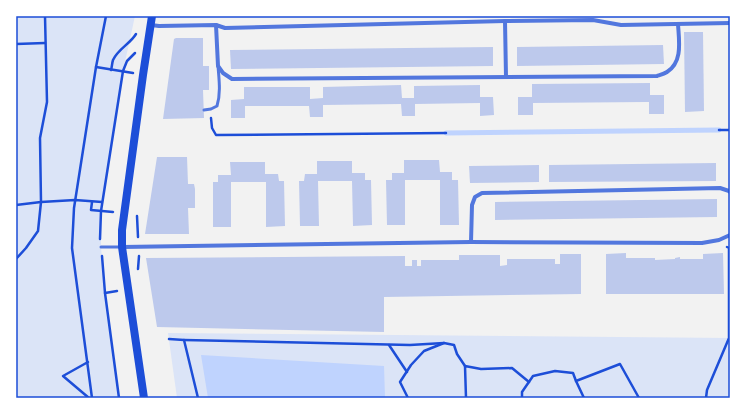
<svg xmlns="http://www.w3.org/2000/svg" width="746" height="414" viewBox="0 0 746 414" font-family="'DejaVu Sans',sans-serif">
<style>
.green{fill:#dbe4f7}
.water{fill:#bfd3fe}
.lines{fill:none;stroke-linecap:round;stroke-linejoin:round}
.stream{stroke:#bfd3fe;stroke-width:5}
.building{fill:#bdc9ec}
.path{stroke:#1d4ed8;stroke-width:2.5}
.service{stroke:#5277de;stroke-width:3}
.minor{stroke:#5277de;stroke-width:4}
.secondary{stroke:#1d4ed8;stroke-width:8}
.neatline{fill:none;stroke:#1d4ed8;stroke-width:1.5}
</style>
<rect width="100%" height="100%" fill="#f2f2f2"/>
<g class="green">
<polygon points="16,16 135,16 123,71 101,211 101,247 105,293 119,398 16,398"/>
<polygon points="168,333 730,338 730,398 177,398"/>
</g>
<polygon class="water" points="201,355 384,366 385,398 208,398"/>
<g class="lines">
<polyline class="stream" points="446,133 719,130"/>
</g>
<g class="building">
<polygon points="684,32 703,32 704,111 685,112"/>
<polygon points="176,38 203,38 203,66 209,66 209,90 203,90 204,118 163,119 174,39"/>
<polygon points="663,45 664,64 517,66 517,47"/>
<polygon points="493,47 493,66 231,69 230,50"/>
<polygon points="650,83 650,95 664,95 664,114 649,114 649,102 646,102 533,103 533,115 518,115 518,97 532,97 532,84"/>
<polygon points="401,85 402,98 414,98 414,86 480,85 480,97 493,97 494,115 480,116 480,103 415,104 415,116 402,116 401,104 323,105 323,117 310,117 309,106 245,106 245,118 231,118 231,100 244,99 244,87 310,87 310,99 323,98 323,87"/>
<polygon points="157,157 187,157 188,184 194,184 195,189 195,208 188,208 189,234 145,234"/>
<polygon points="404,160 439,160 440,172 452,172 452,180 458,180 459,225 440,225 440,180 405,180 405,225 387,225 386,180 392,180 392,173 404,173"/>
<polygon points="317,161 352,161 352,173 365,173 365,180 371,180 372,225 353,226 352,181 318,181 319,226 300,226 299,181 304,181 305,174 317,174"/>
<polygon points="230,162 265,162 265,174 278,174 279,181 284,181 285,226 266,227 266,182 231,182 231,227 213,227 213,182 218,182 218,175 231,175"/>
<polygon points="716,163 716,181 549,182 549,165"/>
<polygon points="539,165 539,182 470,183 469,166"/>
<polygon points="717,199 717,217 495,220 495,202"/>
<polygon points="626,253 626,258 655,258 655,260 675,259 675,258 680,257 680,259 703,259 703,254 723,253 724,294 606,294 606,254"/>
<polygon points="560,254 581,254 581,294 384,297 384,332 157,327 146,258 405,256 405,266 412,266 412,260 417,260 417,266 421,266 421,260 459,260 459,255 500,255 500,266 507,265 507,259 555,259 555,264 560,264"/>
</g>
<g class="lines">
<g class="path">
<polyline points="16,44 45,43"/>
<polyline points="96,67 133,73"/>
<path d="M111,70C112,67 112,63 113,60C118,49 130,44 136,34"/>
<polyline points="211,118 212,128 216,135 446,133"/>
<polyline points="719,130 730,130"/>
<polyline points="92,202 91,210 113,212"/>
<polyline points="16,205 41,202 75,200 102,202"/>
<polyline points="137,216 138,237"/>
<polyline points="100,239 101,211 123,71 127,61 135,53"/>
<polyline points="102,256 105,293 119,398"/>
<polyline points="16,259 26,248 38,231 41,202 40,138 47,102 45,16"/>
<polyline points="138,269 139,256"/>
<polyline points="105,293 117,291"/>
<polyline points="169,339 184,340 198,398"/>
<polyline points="184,340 410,345 444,343"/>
<polyline points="389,345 407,372"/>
<polyline points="88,362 63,376 89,398"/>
<polyline points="92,398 72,248 74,208 96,67 106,16"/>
<polyline points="408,398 400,382 411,365 424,351 444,343 454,345 457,354 465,366"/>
<polyline points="466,398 465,366 481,369 512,368 529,382"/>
<polyline points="522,398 522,392 533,376 555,371 573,373 576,381"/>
<polyline points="584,398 576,381 620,364 639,398"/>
<polyline points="706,398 707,390 729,338 729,248 727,247"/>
</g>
<g class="service">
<path d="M204,110L211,109L217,106C221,93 219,79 218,66"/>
<polyline points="101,247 121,247"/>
</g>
<g class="minor">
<polyline points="505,21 506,77"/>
<polyline points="151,25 159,26 216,25 225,28 505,21 593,20 621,25 730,23"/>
<path d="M216,25L218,66L223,73L232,79L657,76C660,75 664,74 667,72C683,62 679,41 678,24"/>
<polyline points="471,242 472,205 475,197 482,193 720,188 729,191 730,192"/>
<polyline points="122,247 471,242 702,243 719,240 730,235"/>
</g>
<polyline class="secondary" points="144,398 122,247 122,230 143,75 152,16"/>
</g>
<rect width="746" height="414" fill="none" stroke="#ffffff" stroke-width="34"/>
<rect x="17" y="17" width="712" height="380" class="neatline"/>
</svg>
